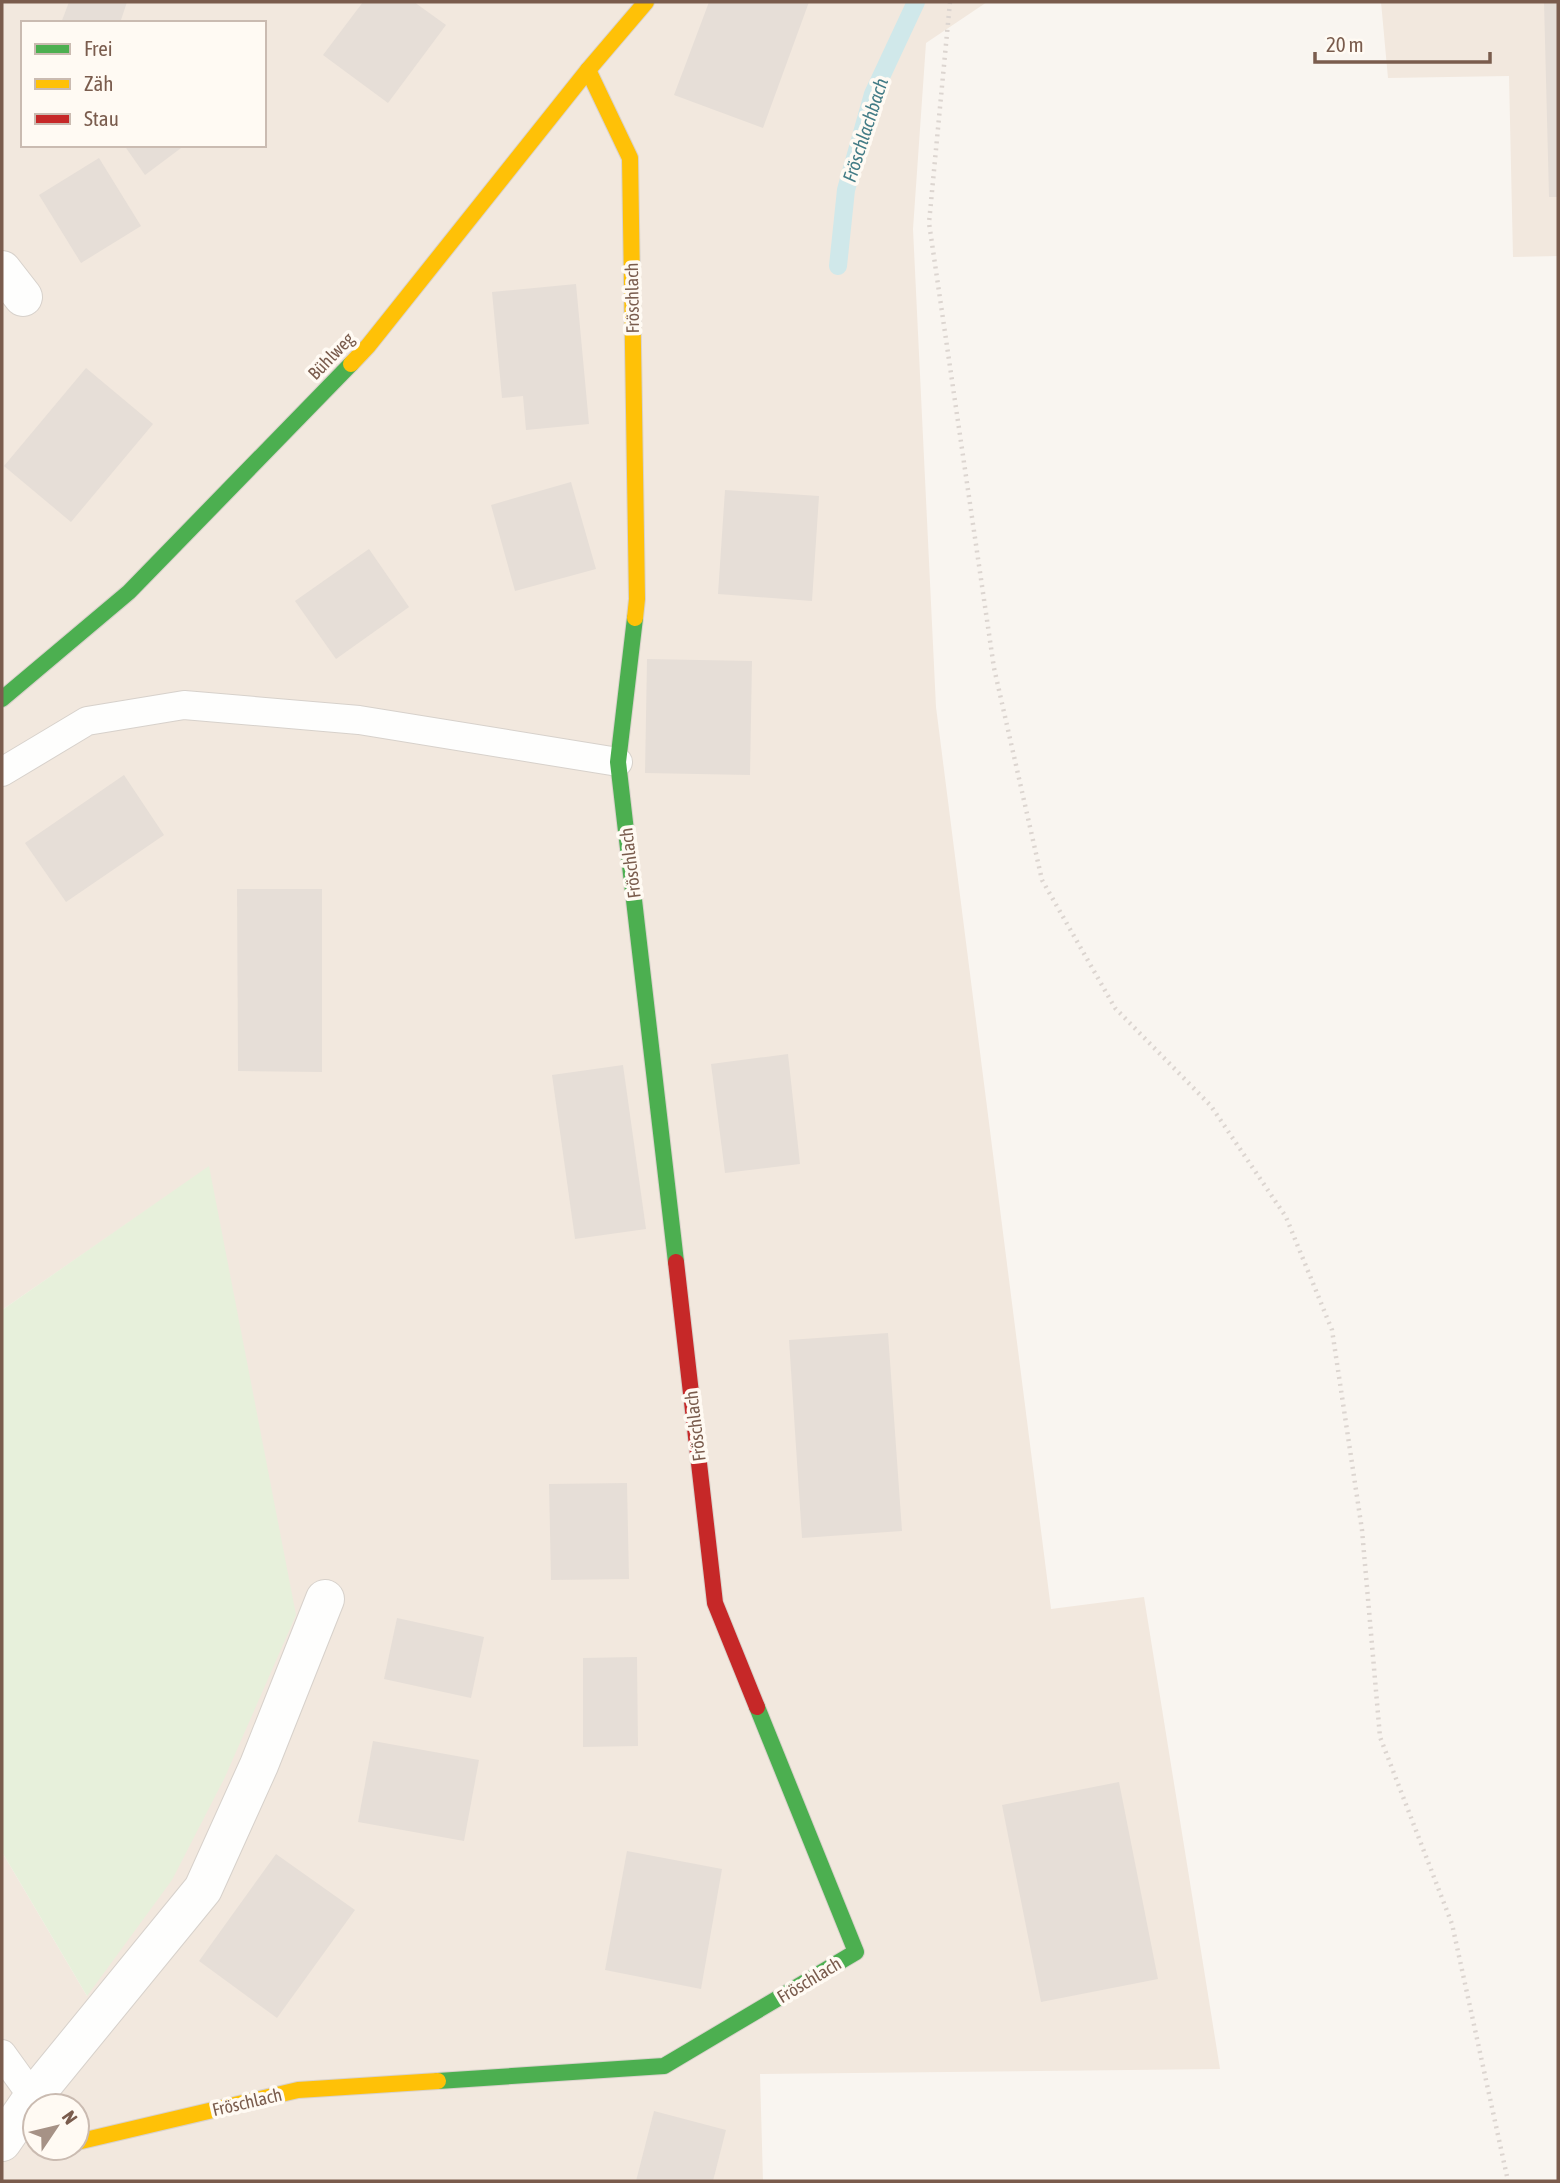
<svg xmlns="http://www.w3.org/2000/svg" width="1560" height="2183" viewBox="0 0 1560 2183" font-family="'Asap Condensed',sans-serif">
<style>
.residential{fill:#f2e8de;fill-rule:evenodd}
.green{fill:#e7f0db}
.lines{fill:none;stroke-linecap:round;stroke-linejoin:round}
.stream{stroke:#d0e8ea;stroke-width:18}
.building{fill:#e6ded7}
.lane-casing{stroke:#d7d1cb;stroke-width:30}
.street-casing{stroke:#d7d1cb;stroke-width:40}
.fast-casing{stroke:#d9d2cb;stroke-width:18}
.slow-casing{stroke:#d9d2cb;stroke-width:18}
.jam-casing{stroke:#d9d2cb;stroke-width:18}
.path{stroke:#dcd5d0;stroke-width:4.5;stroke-dasharray:2 5;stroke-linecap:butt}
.lane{stroke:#fefefd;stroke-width:28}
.street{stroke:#fefefd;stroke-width:38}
.fast{stroke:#4caf50;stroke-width:16}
.slow{stroke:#ffc107;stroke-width:16}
.jam{stroke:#c62828;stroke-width:16}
.labels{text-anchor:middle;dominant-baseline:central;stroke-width:7;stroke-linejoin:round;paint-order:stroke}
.street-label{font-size:18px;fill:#7a5c4d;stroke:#fffaf3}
.water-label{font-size:19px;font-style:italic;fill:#437c86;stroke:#fffaf3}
</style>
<rect width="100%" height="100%" fill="#f9f5f0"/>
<g class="residential">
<path d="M2,2H987L926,43L913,229L936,707L1051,1609L1144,1597L1220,2069L760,2074L763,2181H2V1852L87,1996L209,1167L2,1310ZM23,23H264V145H23ZM35,2106H77V2148H35Z"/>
<polygon points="1381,2 1558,2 1558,256 1513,257 1509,76 1388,78"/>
</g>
<polygon class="green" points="209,1166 296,1615 225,1777 172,1880 87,1996 2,1852 2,1310"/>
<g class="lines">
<polyline class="stream" points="838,266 846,190 873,94 916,2"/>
</g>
<g class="building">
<polygon points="69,2 127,2 120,23 61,23"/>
<polygon points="363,2 414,2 446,25 388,103 323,55"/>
<polygon points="709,2 809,2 763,128 674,95"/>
<polygon points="1544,2 1558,2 1558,197 1549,197"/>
<polygon points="124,145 185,145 145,175"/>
<polygon points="99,158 141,226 81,263 39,195"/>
<polygon points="576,284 589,424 526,430 523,396 502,398 492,292"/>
<polygon points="86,368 153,424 71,522 4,466"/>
<polygon points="571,482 596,569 515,591 491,505"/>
<polygon points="725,490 819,496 812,601 718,594"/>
<polygon points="369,549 409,607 336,659 295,601"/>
<polygon points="647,659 752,661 750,775 645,773"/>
<polygon points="124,775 164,835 66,902 25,843"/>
<polygon points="237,889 322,889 322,1072 238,1071"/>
<polygon points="788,1054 800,1164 725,1173 711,1064"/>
<polygon points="623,1065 646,1229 575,1239 552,1075"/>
<polygon points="888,1333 902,1531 802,1538 789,1340"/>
<polygon points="627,1483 629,1579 551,1580 549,1484"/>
<polygon points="397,1618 484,1637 471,1698 384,1679"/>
<polygon points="637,1657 638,1746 583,1747 583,1658"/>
<polygon points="373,1741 479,1760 464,1841 358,1822"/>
<polygon points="1119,1782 1158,1979 1041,2002 1002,1805"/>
<polygon points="627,1851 722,1869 701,1989 605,1970"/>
<polygon points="276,1854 355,1910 277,2018 199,1961"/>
<polygon points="654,2111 726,2130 713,2181 636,2181"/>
</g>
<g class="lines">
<defs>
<g id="lane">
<polyline points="2,772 87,721 184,705 359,720 618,762"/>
<polyline points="2,2054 33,2097"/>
</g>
<g id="street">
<polyline points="2,270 23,297"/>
<polyline points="2,2142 33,2097 203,1889 259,1765 325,1599"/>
</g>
<g id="fast">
<polyline points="635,618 618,762 676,1262"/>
<polyline points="2,699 129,592 351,364"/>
<polyline points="438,2081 664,2066 856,1952 757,1707"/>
</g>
<g id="slow">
<polyline points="588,70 630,158 637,599 635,618"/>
<polyline points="351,364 368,346 588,70 646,2"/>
<polyline points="77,2142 298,2090 438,2081"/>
</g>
<polyline id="jam" points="676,1262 715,1603 757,1707"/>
</defs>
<use href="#lane" class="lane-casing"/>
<use href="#street" class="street-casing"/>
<use href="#fast" class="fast-casing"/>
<use href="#slow" class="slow-casing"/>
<use href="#jam" class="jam-casing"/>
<polyline class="path" points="950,2 929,223 994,668 1042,880 1115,1008 1211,1106 1286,1217 1332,1330 1362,1530 1380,1737 1452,1924 1508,2181"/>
<use href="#lane" class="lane"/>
<use href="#street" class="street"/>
<use href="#fast" class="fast"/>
<use href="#slow" class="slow"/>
<use href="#jam" class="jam"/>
</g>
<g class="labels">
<g class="street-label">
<text transform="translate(632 298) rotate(-91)">Fröschlach</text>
<text transform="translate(331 356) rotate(-46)">Bühlweg</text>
<text transform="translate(630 863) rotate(-97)">Fröschlach</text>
<text transform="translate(695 1426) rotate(-97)">Fröschlach</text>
<text transform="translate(809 1980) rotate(-31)">Fröschlach</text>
<text transform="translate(247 2102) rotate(-13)">Fröschlach</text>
</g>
<g class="water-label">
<text transform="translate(865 130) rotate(-72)">Fröschlachbach</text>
</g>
</g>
<rect width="1560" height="2183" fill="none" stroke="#7a5c4d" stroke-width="7"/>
<rect x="21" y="21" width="245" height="126" fill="#fffaf3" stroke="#cabbb1" stroke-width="2"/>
<rect x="35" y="44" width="35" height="10" fill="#4caf50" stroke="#cabbb1" stroke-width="2"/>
<text x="84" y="56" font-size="21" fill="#7a5c4d">Frei</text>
<rect x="35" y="79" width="35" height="10" fill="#ffc107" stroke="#cabbb1" stroke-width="2"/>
<text x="84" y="91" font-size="21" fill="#7a5c4d">Zäh</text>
<rect x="35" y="114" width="35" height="10" fill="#c62828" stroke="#cabbb1" stroke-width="2"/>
<text x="84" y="126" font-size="21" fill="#7a5c4d">Stau</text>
<g transform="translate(56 2127) rotate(55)"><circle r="33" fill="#fffaf3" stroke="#cabbb1" stroke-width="2"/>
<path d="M0-5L12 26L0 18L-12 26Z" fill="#a69286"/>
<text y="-10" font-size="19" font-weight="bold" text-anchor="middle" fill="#7a5c4d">N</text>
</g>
<path d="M1315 52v10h175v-10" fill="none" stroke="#7a5c4d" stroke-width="3.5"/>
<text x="1326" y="52" font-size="21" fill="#7a5c4d" stroke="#fffaf3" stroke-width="5" paint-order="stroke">20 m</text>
</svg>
